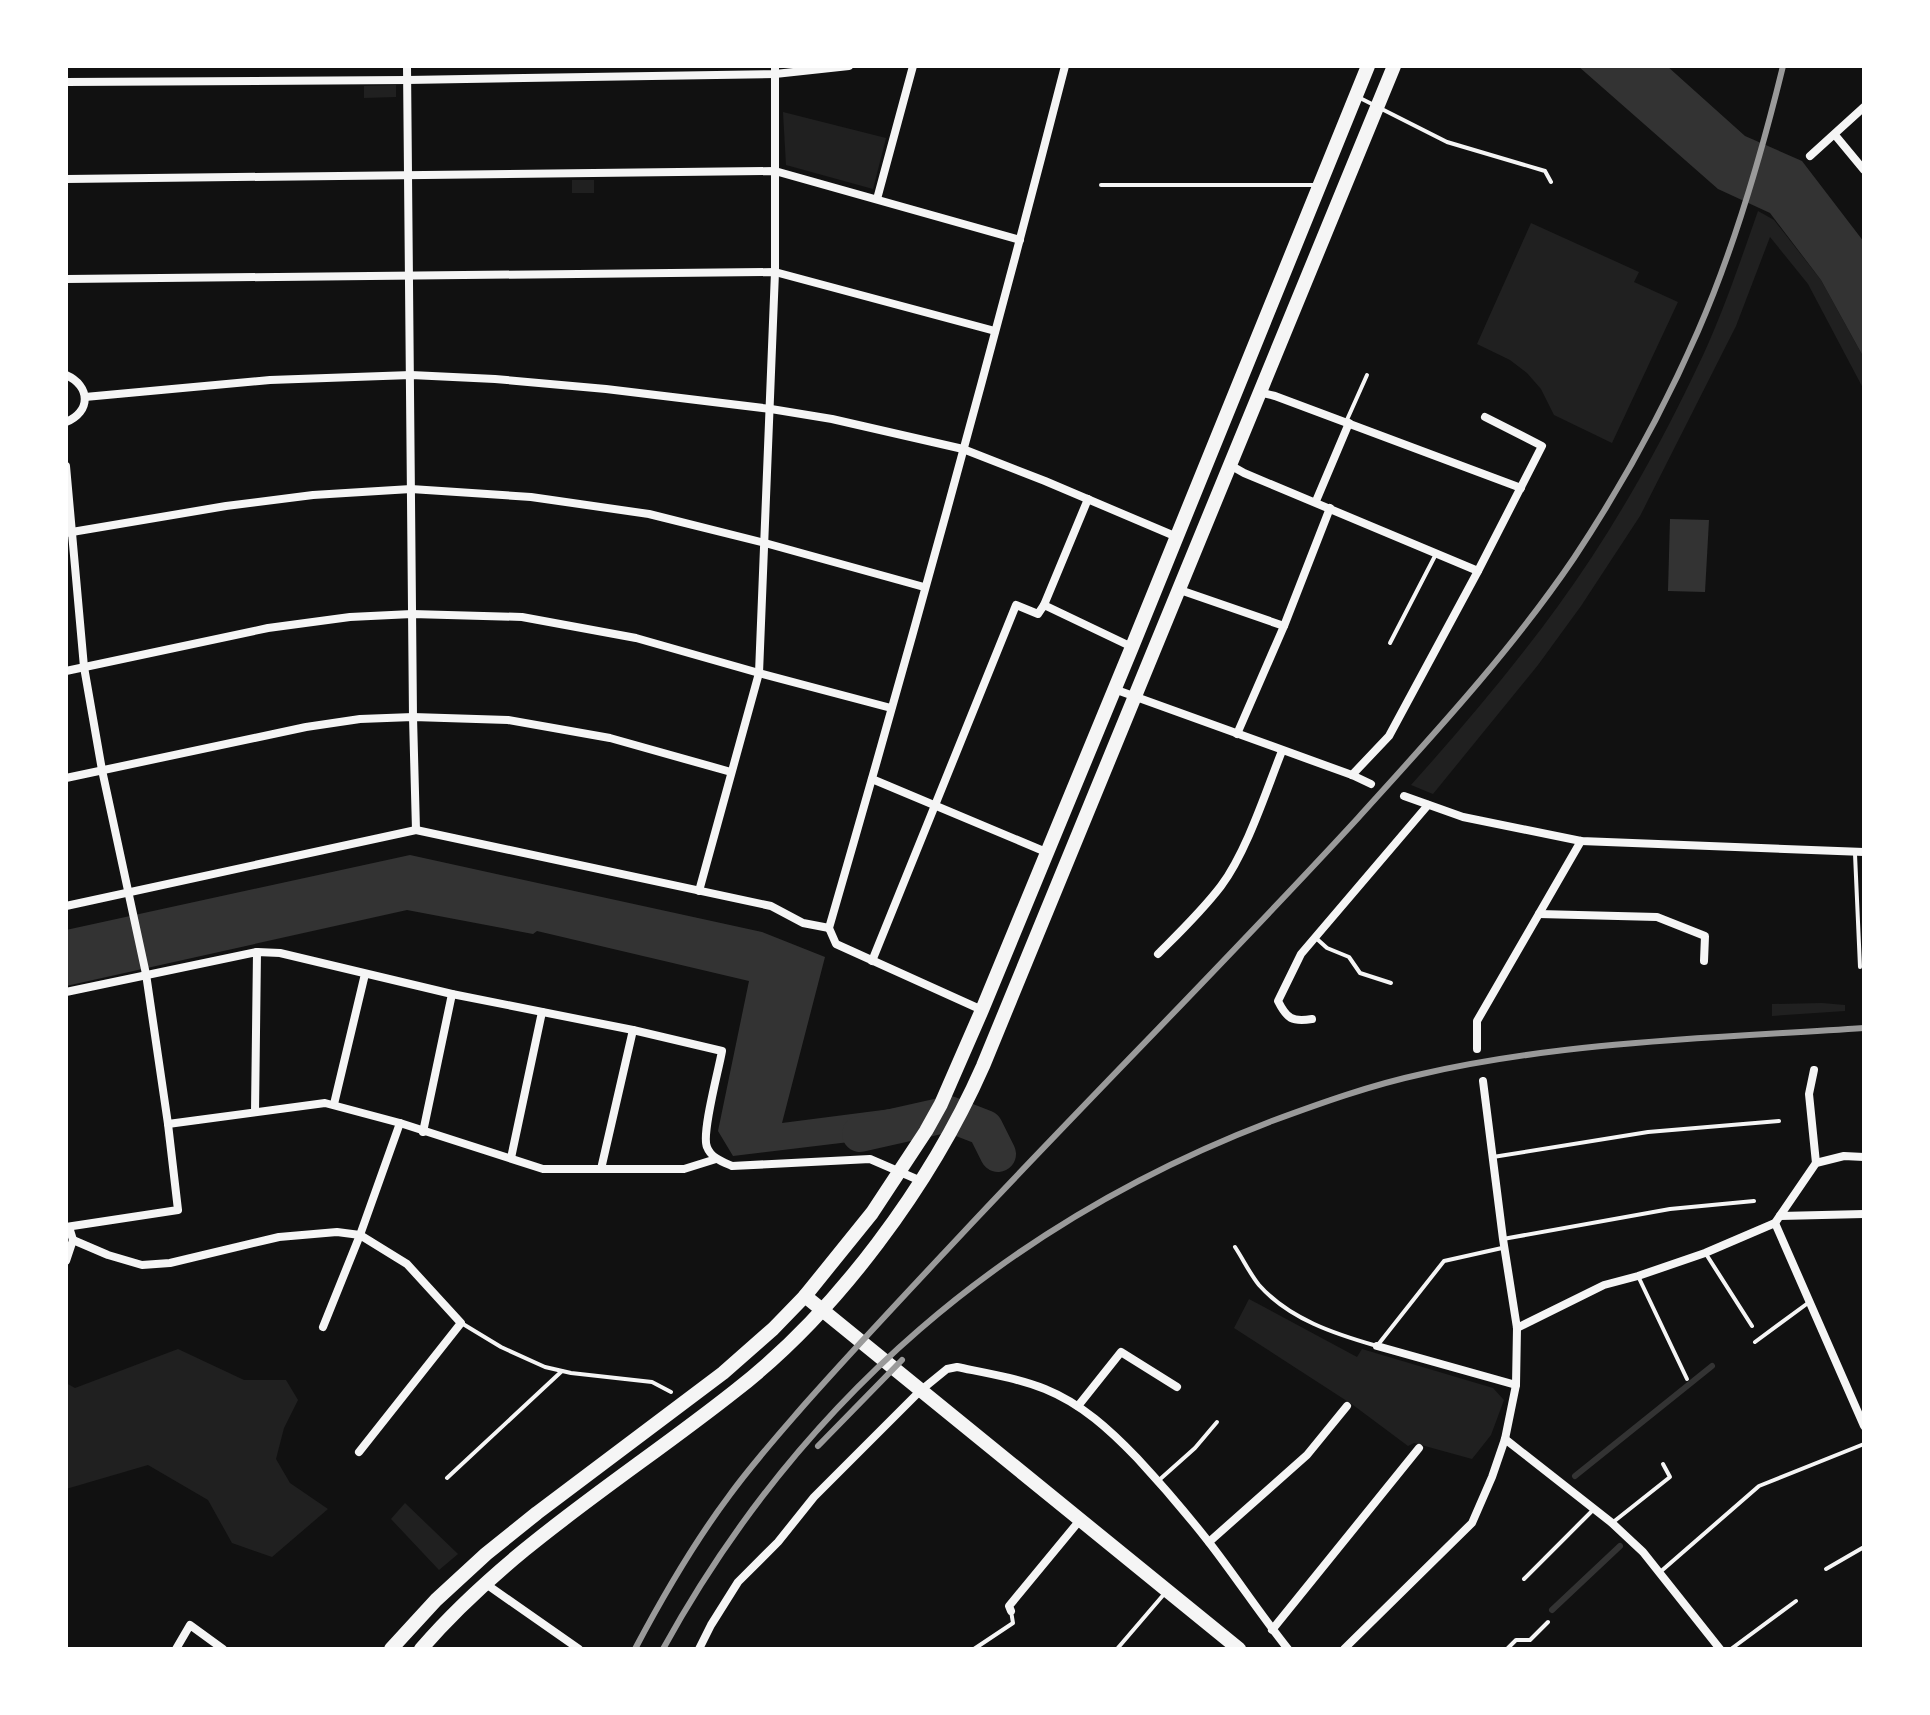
<svg xmlns="http://www.w3.org/2000/svg" width="1930" height="1715" viewBox="0 0 1930 1715" font-family="Quicksand,sans-serif">
<style>
.green{fill:#202020}
.water{fill:#333}
.lines{fill:none;stroke-linecap:round;stroke-linejoin:round}
.stream{stroke:#333;stroke-width:6}
.river{stroke:#333;stroke-width:36}
.service{stroke:#f5f5f5;stroke-width:4}
.minor{stroke:#f5f5f5;stroke-width:8}
.primary{stroke:#f5f5f5;stroke-width:14}
.trunk{stroke:#f5f5f5;stroke-width:14}
.rail{stroke:#9a9a9a;stroke-width:6}
</style>
<rect width="100%" height="100%" fill="#111"/>
<g class="green">
<polygon points="396,85 396,97 364,98 364,86"/>
<polygon points="783,112 886,138 873,189 786,165"/>
<rect x="572" y="180" width="22" height="13"/>
<path d="M1758,211L1774,220L1821,280L1864,358V390L1808,284L1770,237L1736,326L1640,516L1581,606L1538,665L1433,794L1411,785C1462,728 1513,668 1558,606C1611,533 1657,452 1696,370C1721,319 1739,265 1758,211Z"/>
<polygon points="1531,223 1639,272 1634,282 1678,302 1612,443 1554,415 1541,389 1527,373 1510,360 1477,344"/>
<polygon points="1822,1003 1845,1005 1845,1011 1772,1016 1772,1004"/>
<polygon points="1249,1299 1357,1357 1362,1349 1493,1388 1504,1400 1491,1435 1472,1459 1414,1443 1408,1446 1353,1405 1234,1328"/>
<polygon points="178,1349 244,1380 286,1380 298,1400 284,1428 276,1459 290,1483 328,1509 272,1557 232,1543 208,1500 148,1465 66,1489 66,1383 75,1388"/>
<polygon points="405,1503 458,1554 439,1570 391,1519"/>
</g>
<g class="water">
<polygon points="1578,66 1667,66 1745,136 1802,161 1864,242 1864,358 1821,280 1770,213 1718,189"/>
<polygon points="1670,519 1709,520 1705,592 1668,591"/>
<polygon points="410,855 762,932 825,957 782,1123 914,1106 899,1136 733,1156 718,1131 749,981 537,931 533,934 407,910 66,986 66,930"/>
</g>
<g class="lines">
<g class="stream">
<polyline points="1575,1476 1712,1366"/>
<polyline points="1552,1610 1620,1546"/>
</g>
<polyline class="river" points="860,1134 949,1114 985,1128 998,1154"/>
<g class="service">
<polyline points="1358,97 1447,142 1545,171 1551,182"/>
<polyline points="1101,185 1317,185"/>
<polyline points="1346,422 1367,375"/>
<polyline points="1390,643 1436,554"/>
<polyline points="1855,854 1860,967"/>
<polyline points="1317,939 1327,948 1349,957 1360,973 1391,983"/>
<polyline points="1493,1157 1648,1132 1779,1121"/>
<polyline points="1503,1239 1670,1209 1754,1201"/>
<path d="M1235,1247C1243,1259 1250,1274 1259,1285C1289,1319 1335,1334 1377,1346L1444,1261L1502,1248"/>
<polyline points="1706,1254 1752,1326"/>
<polyline points="1638,1276 1687,1379"/>
<polyline points="463,1324 501,1347 545,1367 571,1373 652,1382 671,1392"/>
<polyline points="1755,1342 1808,1303"/>
<polyline points="447,1478 562,1371"/>
<polyline points="1158,1481 1195,1448 1217,1422"/>
<polyline points="1612,1523 1670,1477 1663,1464"/>
<polyline points="1826,1569 1864,1547"/>
<polyline points="1659,1573 1759,1486 1864,1444"/>
<polyline points="1524,1579 1593,1510"/>
<polyline points="974,1649 1013,1623 1011,1611"/>
<polyline points="1117,1649 1165,1593"/>
<polyline points="1507,1649 1516,1640 1530,1640 1548,1622"/>
<polyline points="1731,1649 1796,1601"/>
</g>
<g class="minor">
<polyline points="407,66 413,717 416,830"/>
<polyline points="66,82 407,80 775,74 849,66"/>
<polyline points="1835,135 1864,170"/>
<polyline points="1810,156 1864,107"/>
<polyline points="66,179 775,171 1020,240"/>
<polyline points="877,199 913,66"/>
<polyline points="66,279 775,272 995,331"/>
<path d="M66,375C91,386 91,412 66,422"/>
<polyline points="1259,392 1275,396 1521,488"/>
<polyline points="85,397 270,380 411,375 495,379 606,389 771,409 832,419 963,449 1045,481 1177,537"/>
<polyline points="1230,465 1244,473 1478,571"/>
<polyline points="66,466 84,667 102,770 146,974 168,1124 178,1210 66,1227"/>
<polyline points="1316,501 1349,423"/>
<polyline points="66,533 226,506 313,495 411,489 531,497 649,514 765,543 924,587"/>
<polyline points="1180,590 1284,626"/>
<polyline points="1044,605 1088,499"/>
<polyline points="66,671 268,628 350,617 412,614 522,617 636,638 759,673 891,708"/>
<polyline points="1114,689 1352,775 1371,784"/>
<polyline points="1237,734 1284,626 1330,508"/>
<polyline points="1352,775 1389,736 1478,571 1542,446 1485,417"/>
<polyline points="66,778 306,727 360,719 413,717 508,720 610,738 731,772"/>
<polyline points="872,779 1046,852"/>
<polyline points="1404,796 1463,817 1581,841 1864,852"/>
<polyline points="699,891 759,673 775,272 775,66"/>
<polyline points="66,906 416,830 771,906 803,923 829,928"/>
<polyline points="1539,914 1657,917 1705,936 1704,961"/>
<path d="M1158,954C1180,932 1202,911 1221,886C1247,851 1266,791 1282,751"/>
<polyline points="872,961 1016,605 1038,614 1044,605 1132,647"/>
<path d="M66,992L257,952L280,953L452,994L633,1030L722,1051C719,1069 701,1134 707,1147C711,1158 723,1162 732,1166L870,1159L921,1181"/>
<path d="M982,1010L836,944L829,928C912,642 991,354 1065,66"/>
<path d="M1312,1019C1292,1022 1287,1019 1278,1001L1301,954L1428,805"/>
<polyline points="1477,1049 1477,1021 1581,841"/>
<polyline points="1814,1070 1809,1094 1816,1163"/>
<polyline points="334,1104 365,974"/>
<polyline points="255,1112 257,952"/>
<polyline points="168,1124 325,1103 400,1123 543,1169 684,1169 716,1159"/>
<polyline points="423,1132 452,994"/>
<polyline points="511,1158 542,1012"/>
<polyline points="601,1169 633,1030"/>
<polyline points="1780,1216 1864,1214"/>
<polyline points="1775,1223 1864,1426"/>
<polyline points="73,1240 108,1255 142,1265 170,1263 279,1237 337,1232 360,1235 407,1264 461,1323 359,1452"/>
<polyline points="66,1261 73,1240 69,1227"/>
<polyline points="323,1327 360,1235 400,1123"/>
<polyline points="1517,1328 1604,1285 1638,1276 1705,1253 1775,1223 1816,1163 1844,1156 1864,1157"/>
<polyline points="1377,1346 1516,1385"/>
<polyline points="1078,1406 1121,1352 1177,1387"/>
<polyline points="1505,1439 1612,1523 1643,1552 1720,1649"/>
<polyline points="1209,1542 1307,1455 1347,1406"/>
<polyline points="486,1584 579,1649"/>
<polyline points="1011,1611 1009,1606 1080,1520"/>
<polyline points="1272,1630 1419,1448"/>
<polyline points="176,1649 190,1625 223,1649"/>
<path d="M699,1649L711,1625L738,1582L778,1542L814,1497L920,1391L947,1369L957,1367C986,1373 1017,1378 1045,1389C1082,1404 1110,1430 1137,1458C1162,1485 1186,1513 1208,1541C1236,1577 1260,1614 1288,1649"/>
<polyline points="1344,1649 1472,1523 1492,1477 1505,1439 1516,1385 1517,1328 1503,1239 1483,1081"/>
</g>
<polyline class="primary" points="805,1296 1239,1649"/>
<g class="trunk">
<polyline points="391,1649 436,1600 486,1554 537,1513 723,1373 773,1329 805,1296 872,1213 926,1131 941,1104 982,1010 1132,647 1368,66"/>
<path d="M421,1649C510,1546 629,1475 735,1391C837,1312 931,1184 983,1066L1394,66"/>
</g>
<g class="rail">
<polyline points="818,1446 902,1360"/>
<path d="M635,1649C663,1596 693,1544 729,1496C752,1464 779,1434 805,1404C860,1342 917,1282 974,1221C1101,1086 1232,955 1358,818C1433,735 1511,651 1574,558C1621,487 1664,409 1698,331C1735,246 1761,156 1783,66"/>
<path d="M663,1649C800,1400 1007,1222 1272,1121C1321,1103 1371,1085 1422,1074C1566,1041 1718,1038 1864,1028"/>
</g>
</g>
<rect width="1930" height="1715" fill="none" stroke="#ffffff" stroke-width="136"/>
</svg>
